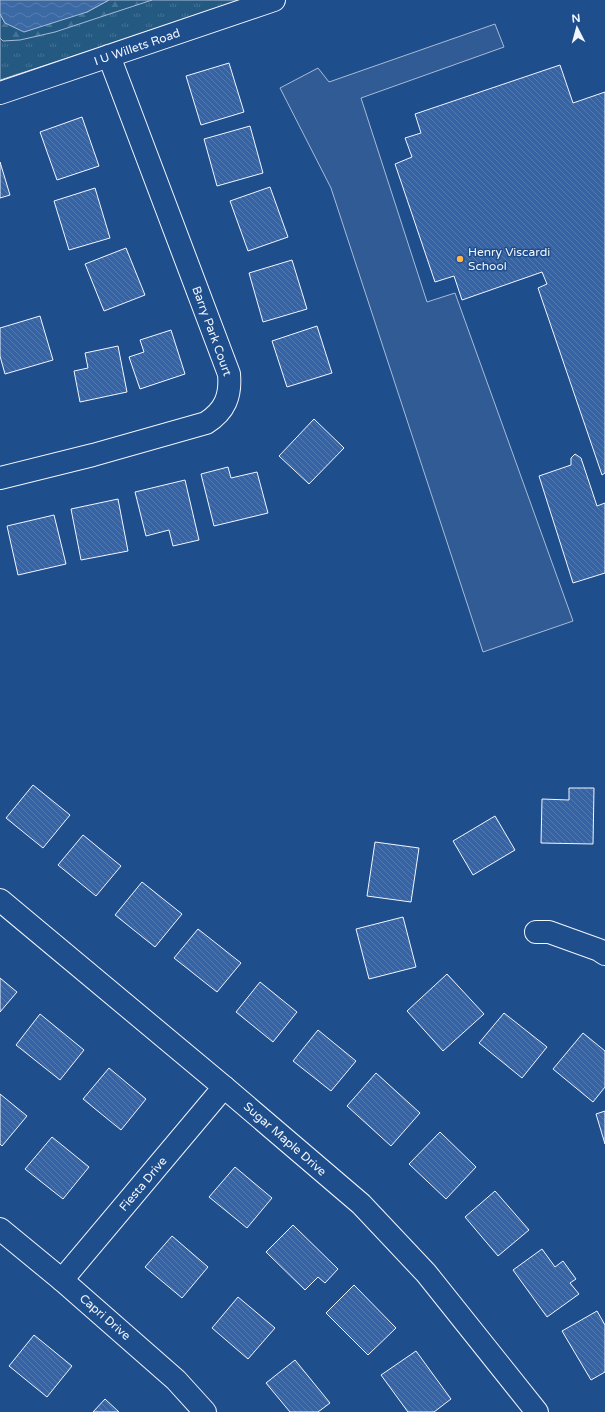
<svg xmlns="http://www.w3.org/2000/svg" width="605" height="1412" viewBox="0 0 605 1412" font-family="'Varela Round',sans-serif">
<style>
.grass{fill:url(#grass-tufts);stroke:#a8bbd7}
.forest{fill:url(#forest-firs);stroke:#a8bbd7}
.parking{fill:#305b95;stroke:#a8bbd7}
.water{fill:url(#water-waves);stroke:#a8bbd7}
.building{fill:url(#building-back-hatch);stroke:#f2f6ff}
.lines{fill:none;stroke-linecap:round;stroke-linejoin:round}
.minor-casing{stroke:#f2f6ff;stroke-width:24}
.major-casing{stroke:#f2f6ff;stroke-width:24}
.minor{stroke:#1f4e8c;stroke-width:22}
.major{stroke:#1f4e8c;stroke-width:22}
.poi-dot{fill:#ffb74d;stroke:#1f4e8c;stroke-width:1.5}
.labels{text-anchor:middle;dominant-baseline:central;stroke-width:3;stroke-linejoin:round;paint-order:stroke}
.street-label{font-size:12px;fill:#f2f6ff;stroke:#1f4e8c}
.poi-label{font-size:12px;fill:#f2f6ff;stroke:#1f4e8c;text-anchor:start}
</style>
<defs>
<pattern id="grass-tufts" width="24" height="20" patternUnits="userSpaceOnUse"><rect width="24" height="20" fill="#245a82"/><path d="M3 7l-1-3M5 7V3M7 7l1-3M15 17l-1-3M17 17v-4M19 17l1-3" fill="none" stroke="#447295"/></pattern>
<pattern id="forest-firs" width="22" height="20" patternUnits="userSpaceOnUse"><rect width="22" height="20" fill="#245a82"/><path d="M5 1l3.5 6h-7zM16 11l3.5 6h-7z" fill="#447295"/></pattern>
<pattern id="water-waves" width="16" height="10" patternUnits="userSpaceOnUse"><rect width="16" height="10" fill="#3b69a3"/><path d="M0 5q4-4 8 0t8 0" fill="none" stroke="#587fb1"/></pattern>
<pattern id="building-back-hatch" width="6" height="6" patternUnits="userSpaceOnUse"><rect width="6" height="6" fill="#3563a3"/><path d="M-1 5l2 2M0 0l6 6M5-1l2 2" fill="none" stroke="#537ab1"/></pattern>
</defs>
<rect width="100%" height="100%" fill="#1f4e8c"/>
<polygon class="grass" points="0,0 247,0 0,80"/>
<polygon class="forest" points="109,0 152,0 55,32 20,40 3,41 0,38 0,14 5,23 87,12"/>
<polygon class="parking" points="495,24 504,47 361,98 427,302 455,293 573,621 483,652 331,188 280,88 318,68 329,82"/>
<polygon class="water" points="0,0 109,0 87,12 24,32 5,23 0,14"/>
<g class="building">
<polygon points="229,63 244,112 201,125 186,76"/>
<polygon points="560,65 573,103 605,92 605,473 602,475 538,288 547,284 542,272 462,300 454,276 435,282 395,164 412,157 405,138 421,133 415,114"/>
<polygon points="82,117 99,166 57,180 40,132"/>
<polygon points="250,126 263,173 217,186 204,139"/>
<polygon points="0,162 10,195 0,198"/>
<polygon points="270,187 288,237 248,251 230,201"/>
<polygon points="95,188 110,238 69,250 54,201"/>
<polygon points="126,248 145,295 104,311 85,264"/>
<polygon points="292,260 307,309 263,322 249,273"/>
<polygon points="40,316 53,360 5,374 0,356 0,328"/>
<polygon points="317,326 332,373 287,387 272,341"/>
<polygon points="171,330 185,374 140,389 129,357 144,352 140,340"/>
<polygon points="118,346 127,392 80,402 74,371 88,368 85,353"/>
<polygon points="314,419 344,448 309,484 279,456"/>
<polygon points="575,454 581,458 597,506 605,503 605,573 573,583 539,476 571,465 571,458"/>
<polygon points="228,467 231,478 257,472 268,513 214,526 201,474"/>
<polygon points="185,480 199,540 173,546 169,530 146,536 135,492"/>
<polygon points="118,499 128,551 81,560 71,509"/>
<polygon points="54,515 66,564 18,575 7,526"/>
<polygon points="33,785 70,815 43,848 6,818"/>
<polygon points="569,788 594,788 593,844 541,843 542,799 569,800"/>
<polygon points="495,816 515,850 473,875 453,841"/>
<polygon points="83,835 121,866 96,896 58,865"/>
<polygon points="375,842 419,848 411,902 367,896"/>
<polygon points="142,882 182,914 155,947 115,915"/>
<polygon points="403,917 416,967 369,979 356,929"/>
<polygon points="198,929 241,963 217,992 174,958"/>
<polygon points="447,974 484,1014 443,1051 407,1011"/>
<polygon points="0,978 17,992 0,1012"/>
<polygon points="260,982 297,1012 273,1042 236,1012"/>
<polygon points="504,1013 547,1047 522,1078 479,1043"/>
<polygon points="40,1014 84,1050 60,1080 16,1045"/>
<polygon points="318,1030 356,1061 331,1091 293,1061"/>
<polygon points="583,1033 605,1051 605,1087 593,1102 553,1069"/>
<polygon points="109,1068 146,1099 121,1130 83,1099"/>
<polygon points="376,1073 420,1113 391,1146 347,1106"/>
<polygon points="0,1094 27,1116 2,1146 0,1144"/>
<polygon points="605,1111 605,1144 596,1114"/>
<polygon points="440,1132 476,1167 446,1199 409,1164"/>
<polygon points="52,1137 89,1167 63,1199 25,1169"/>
<polygon points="235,1167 272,1198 247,1228 209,1197"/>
<polygon points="495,1191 529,1230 498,1256 465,1217"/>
<polygon points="293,1225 338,1269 325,1283 318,1277 305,1290 266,1252"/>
<polygon points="172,1236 208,1267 182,1298 145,1267"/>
<polygon points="542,1249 555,1267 563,1261 576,1279 570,1283 579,1294 547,1317 513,1270"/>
<polygon points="354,1285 396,1328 368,1355 326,1313"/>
<polygon points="238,1297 275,1328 248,1359 212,1328"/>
<polygon points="597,1311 605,1325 605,1372 591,1380 562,1331"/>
<polygon points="34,1335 72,1366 47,1397 9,1366"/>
<polygon points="416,1351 451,1399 434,1412 408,1412 381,1375"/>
<polygon points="295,1360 330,1403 318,1412 290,1412 266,1383"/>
<polygon points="105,1399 119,1412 93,1412"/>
</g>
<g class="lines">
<defs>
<g id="minor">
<path d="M0,478L93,455L206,423C225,411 231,396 229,374L109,56"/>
<polyline points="0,900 224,1087 361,1204 426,1273 537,1412"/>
<polyline points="536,932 549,932 599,950 605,954"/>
<polyline points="0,1229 62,1280 176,1380 205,1412"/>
<polyline points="62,1280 224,1087"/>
</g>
<polyline id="major" points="0,93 274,0"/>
</defs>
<use href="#minor" class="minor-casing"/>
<use href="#major" class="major-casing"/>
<use href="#minor" class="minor"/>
<use href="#major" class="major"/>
</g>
<circle class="poi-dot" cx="460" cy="259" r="4"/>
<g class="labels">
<g class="street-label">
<text transform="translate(137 47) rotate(-19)">I U Willets Road</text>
<text transform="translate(212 331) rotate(70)">Barry Park Court</text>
<text transform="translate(285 1139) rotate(41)">Sugar Maple Drive</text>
<text transform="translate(143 1184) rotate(-50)">Fiesta Drive</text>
<text transform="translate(105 1317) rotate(41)">Capri Drive</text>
</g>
<g class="poi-label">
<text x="468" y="252">Henry Viscardi<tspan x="468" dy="14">School</tspan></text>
</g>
</g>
<g transform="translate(577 28) rotate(354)" stroke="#1f4e8c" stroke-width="3" paint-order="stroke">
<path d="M0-3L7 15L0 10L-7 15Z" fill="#f2f6ff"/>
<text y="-6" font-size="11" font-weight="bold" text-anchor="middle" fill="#f2f6ff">N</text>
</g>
</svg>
